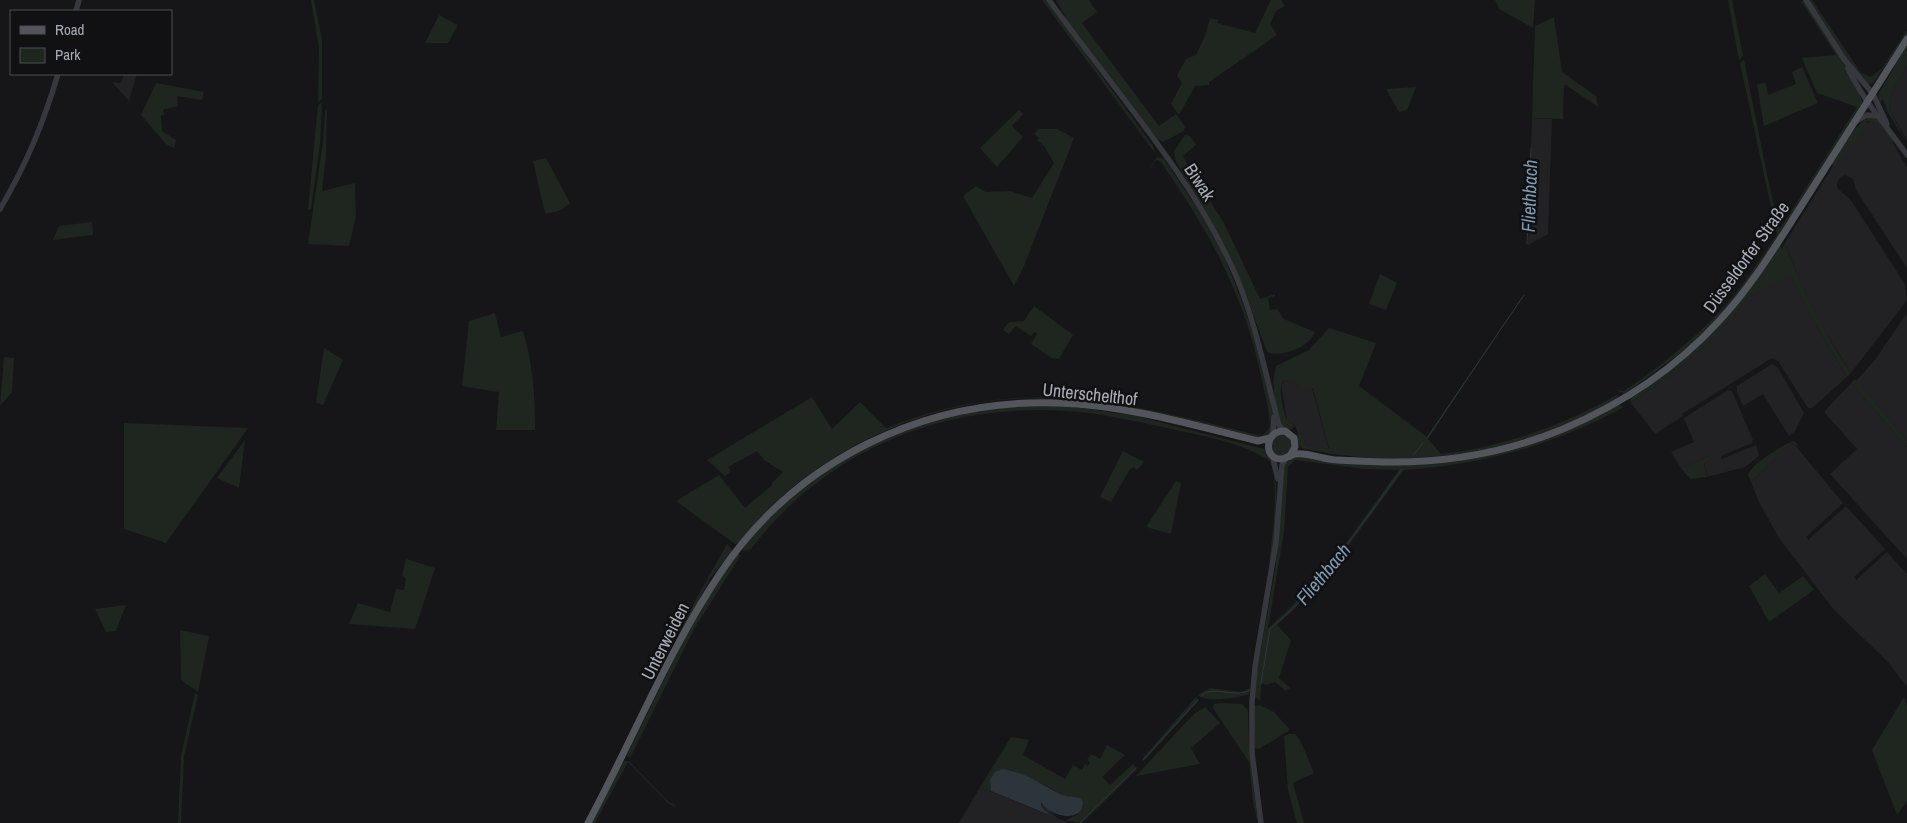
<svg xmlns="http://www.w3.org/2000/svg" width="1907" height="823" viewBox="0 0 1907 823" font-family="'Archivo Narrow',sans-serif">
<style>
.built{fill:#222225}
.green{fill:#1e261f;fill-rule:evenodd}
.water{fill:#2c353c}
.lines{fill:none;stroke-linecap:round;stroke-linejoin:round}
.stream{stroke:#2c353c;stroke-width:1}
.minor{stroke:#37383d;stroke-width:5.5}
.major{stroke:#53555c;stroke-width:7}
.labels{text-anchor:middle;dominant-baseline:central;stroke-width:5;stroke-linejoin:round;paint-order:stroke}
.street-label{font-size:18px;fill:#a8adb8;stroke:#111113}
.water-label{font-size:19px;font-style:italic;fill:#7f9bb3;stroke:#111113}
</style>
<rect width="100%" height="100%" fill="#161618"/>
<g class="built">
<polygon points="1907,66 1907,140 1890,111 1889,102 1892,92"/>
<polygon points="124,74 137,74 129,101 112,82 121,83"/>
<polygon points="1532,118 1552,119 1548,234 1528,245"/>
<polygon points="1871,121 1882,125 1907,167 1907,268 1856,190 1853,179 1845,175 1838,180 1837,185 1838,189 1850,199 1905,284 1907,300 1851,373 1817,319 1801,285 1785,243 1833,166 1866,123"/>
<polygon points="1791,274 1811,316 1847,377 1812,408 1808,408 1778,361 1772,358 1682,414 1683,416 1655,434 1631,403 1693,357 1733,317 1748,297"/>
<polygon points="1907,313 1907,441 1856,381 1875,360"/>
<polygon points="1772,364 1778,368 1804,413 1795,431 1789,436 1763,394 1743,406 1737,392 1737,386"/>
<polygon points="1292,379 1312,388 1329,450 1306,445 1304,438 1298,433 1295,425 1287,420 1281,385 1284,382"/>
<polygon points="1851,383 1907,447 1907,559 1830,474 1857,449 1824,412"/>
<polygon points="1728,390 1732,391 1753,440 1752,443 1721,456 1722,459 1756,445 1759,456 1745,467 1707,477 1704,462 1709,456 1681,468 1671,452 1694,442 1684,418"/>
<polygon points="1794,444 1843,503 1806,537 1808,540 1846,506 1885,549 1854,577 1856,580 1887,552 1907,574 1907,687 1887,661 1834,610 1779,538 1759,502 1751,482 1789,445"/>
<polygon points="980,787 1051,816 1042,808 1042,802 1057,818 1068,823 959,823"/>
</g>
<g class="green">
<polygon points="311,0 314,0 322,40 322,99 318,102 319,48"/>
<polygon points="1042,0 1046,0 1153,146 1155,153"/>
<polygon points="1056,0 1089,0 1097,12 1082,23 1159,126 1176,114 1185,127 1184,131 1163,142 1156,138 1071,27"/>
<polygon points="1271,0 1281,0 1285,6 1276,11 1270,24 1277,35 1209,82 1209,85 1195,86 1179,115 1171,104 1182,83 1177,76 1186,59 1196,55 1205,36 1210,18 1218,20 1217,23 1255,33"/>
<polygon points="1495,0 1535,0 1533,28 1499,9"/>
<polygon points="1728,0 1732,0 1743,56 1739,60"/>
<polygon points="1808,0 1812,0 1861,73 1871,77 1882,68 1907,30 1907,34 1873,83 1867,85 1856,73"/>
<path d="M1801,1H1804L1845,64L1863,102L1755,273L1725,310L1688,348L1624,394L1617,390L1624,391C1659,367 1692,341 1722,309C1743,287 1759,260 1777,235L1740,63L1744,60L1770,189L1780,229L1857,107L1817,93L1802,58L1836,55Z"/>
<polygon points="439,15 458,25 448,43 425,43"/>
<polygon points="1554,17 1562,72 1596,96 1598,107 1566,85 1564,86 1563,119 1532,118 1535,26"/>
<polygon points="1907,45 1907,66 1892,92 1889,102 1890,111 1907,143 1887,111 1883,99 1880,103 1878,95"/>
<polygon points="1802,67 1818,103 1764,126 1757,84 1766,83 1768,95 1796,84 1792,72"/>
<polygon points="156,83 204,92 202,100 177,96 178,106 163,110 164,115 161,116 162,131 176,140 174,148 166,144 141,115"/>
<polygon points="1416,87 1407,110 1399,112 1386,89"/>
<polygon points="322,103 320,144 311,209 308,210 318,105"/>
<polygon points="327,109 326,155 322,191 355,183 356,216 349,246 308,244 323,142 325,111"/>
<polygon points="1019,110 1023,114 1012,126 1023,137 997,167 980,148"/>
<path d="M1869,117H1876L1893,139L1892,145L1882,125L1868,121L1835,167L1831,164C1842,148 1852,127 1869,117Z"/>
<polygon points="1039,129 1057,129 1074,138 1024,266 1014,286 963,196 976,186 986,192 1010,191 1032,198 1054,163 1044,146 1037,140 1039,138 1034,134"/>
<path d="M1185,135L1190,136L1196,145L1183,156L1193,175L1224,223L1260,299L1275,294V296L1268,298L1270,310L1277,309L1284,319L1315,332C1310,347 1281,358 1267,352L1246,295L1176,161L1174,151Z"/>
<path d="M1157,157L1164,159C1184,189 1205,218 1221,250C1234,277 1284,407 1272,432C1270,435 1266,437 1263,439C1217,430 1171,422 1125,413C1103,409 1081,403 1058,400C960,390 852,434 780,498C765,512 752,528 739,543L735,544L676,501L719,475L745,508L772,485V483L783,472L764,460L757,451L728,467L731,472L725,476L707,460L812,397L832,429L860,402L886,428C1027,373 1122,403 1262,436L1270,427C1269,406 1263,387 1259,367C1242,290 1205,225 1160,161L1156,160L1146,174Z"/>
<path d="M546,158L570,203C561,211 556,213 545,213L533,161Z"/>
<polygon points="92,222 93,235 53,240 59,226"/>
<path d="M1785,243C1801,289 1823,332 1851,373L1847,377L1811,316L1791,275L1748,297L1733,317L1693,357L1631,403L1630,399L1632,396L1692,350L1780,245L1782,249Z"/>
<polygon points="1380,274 1397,283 1386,310 1369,304"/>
<path d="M1524,294L1428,439L1441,454C1504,447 1563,425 1617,395L1618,397C1600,411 1577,420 1556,428C1475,460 1386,467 1301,448L1296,438L1298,433L1303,435L1306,445L1329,449L1313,388L1302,391L1300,384L1297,385L1292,380C1291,380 1284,381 1283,382C1277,386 1284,413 1287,420L1295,425L1290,430L1283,428C1276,411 1270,385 1276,366L1309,350L1329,328L1376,343L1359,386L1427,437Z"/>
<polygon points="1034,306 1073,335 1059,359 1052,358 1031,344 1037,334 1034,332 1031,336 1016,326 1009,334 1003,330 1009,322 1024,321"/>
<path d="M495,313L501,337L523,331C533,364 535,396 535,430H496L499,392L462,386L469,321Z"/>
<polygon points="324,348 343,360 323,405 316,403"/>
<polygon points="4,357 14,358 12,392 0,406"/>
<polygon points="1855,379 1907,441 1907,447 1851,383"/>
<path d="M1052,404L1136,416L1264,449L1273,459L1275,466C1276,493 1280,537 1269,562C1272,538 1280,483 1270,461C1240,441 1197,435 1163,427C1131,420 1099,413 1066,411C943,403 827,449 751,549L745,551L742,550L746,542L792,496L848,456L893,433L983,408Z"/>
<path d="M1619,405L1624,407C1554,445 1483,465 1404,470C1364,523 1327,581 1277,625L1291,640L1279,678L1290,688L1286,691L1275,682L1266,685L1263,683L1261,686L1260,700L1255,697L1257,672L1275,571L1284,462L1295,455L1325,460H1458L1594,418ZM1295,460L1364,469L1399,470C1358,526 1321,583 1268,628L1284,532L1288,467Z"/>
<polygon points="124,423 248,428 166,543 124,529"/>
<circle cx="1281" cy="445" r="11"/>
<polygon points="245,440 239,488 217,478"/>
<path d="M1793,441L1796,442L1799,447L1794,444L1789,445L1751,482L1748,474C1753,463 1781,446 1793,441Z"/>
<polygon points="1123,451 1144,462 1137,470 1134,467 1130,469 1111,502 1100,497"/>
<polygon points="1709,456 1711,459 1704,463 1707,477 1690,479 1681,468"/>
<polygon points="1176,481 1181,483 1171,534 1146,527"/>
<polygon points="727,544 733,551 711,577 585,823 584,823 622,751 696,599"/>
<polygon points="737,554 741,555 694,629 630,758 627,755 686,635 705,601"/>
<polygon points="406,559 435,568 415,629 349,624 358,603 390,612 396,589 404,590 406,578 402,575"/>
<polygon points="1765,574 1779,593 1803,576 1814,590 1769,622 1749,586"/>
<polygon points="126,605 116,631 106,632 95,609"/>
<polygon points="180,630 209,636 198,692 181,680"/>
<path d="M1210,688L1242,692L1250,688L1249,694C1238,698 1206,703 1198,695Z"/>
<polygon points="195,693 198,695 184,756 181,823 178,823 181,756"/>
<polygon points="1196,697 1199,700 1144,761 1142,759"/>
<polygon points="1904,697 1907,705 1907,801 1897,815 1872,750"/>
<polygon points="1221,703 1242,704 1248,710 1249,750 1258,823 1253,802 1249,762 1213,708 1214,704"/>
<polygon points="1259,705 1274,712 1290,730 1259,749 1255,748 1254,706"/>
<polygon points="1205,707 1220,723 1191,748 1200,764 1136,776 1194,714"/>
<polygon points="1289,734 1295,734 1300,740 1314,773 1293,783 1304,823 1297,823 1288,790 1284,736"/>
<polygon points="1011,737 1029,740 1023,755 1065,779 1073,765 1082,770 1085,764 1088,766 1090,762 1087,760 1091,754 1100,759 1107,745 1125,755 1102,777 1110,785 1133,764 1137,769 1082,823 1062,820 1065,821 1078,814 1083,805 1068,796 1063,796 1047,786 1009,769 991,791 1046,814 980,787"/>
<polygon points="624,761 629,761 669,802 676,805 674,807 668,803 628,762 595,823 590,823"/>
</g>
<path class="water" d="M1002,769C1023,771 1042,785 1060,794C1066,797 1073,796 1080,798L1083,802C1083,823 1051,818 1041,802L1042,808L1052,816L991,791L990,780L995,772Z"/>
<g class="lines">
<g class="stream">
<polyline points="1527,244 1531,148"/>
<polyline points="1427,438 1524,295"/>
<polyline points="1413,455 1423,443"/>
<polyline points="1261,683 1270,629 1297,605 1341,553 1402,469"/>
<path d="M1201,696C1212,684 1234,699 1250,690"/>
<polyline points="1143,760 1198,700"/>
<polyline points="1080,823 1136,768"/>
</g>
<g class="minor">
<path d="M1049,0C1112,88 1193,176 1236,276C1257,327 1265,373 1279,425L1283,431"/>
<polyline points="1806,0 1844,59 1873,94 1887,124"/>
<polyline points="76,11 79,0"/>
<path d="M1848,68C1863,101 1887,126 1907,155"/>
<polyline points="1857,121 1867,115 1878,116"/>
<path d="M0,209C27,163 43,124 58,74"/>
<polyline points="1273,434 1274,417"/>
<polyline points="1272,455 1278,479"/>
<polyline points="1261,823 1252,753 1252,702 1255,667 1276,542 1282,465 1286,458"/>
</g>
<g class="major">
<path d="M1290,456L1295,447L1294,438L1285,431C1264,430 1263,460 1282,459C1287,458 1290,455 1295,454C1308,452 1324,460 1338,460C1356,461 1375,462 1394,462C1451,462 1510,451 1563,429C1622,404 1676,368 1719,321C1751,287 1775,247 1800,208C1836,152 1871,95 1907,39"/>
<path d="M588,823C632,741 669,649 721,572C796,461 923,398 1058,403C1125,405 1193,425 1258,441L1270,438"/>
</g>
</g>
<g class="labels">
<g class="street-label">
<text transform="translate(1200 182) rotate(57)">Biwak</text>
<text transform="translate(1746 257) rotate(-54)">Düsseldorfer Straße</text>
<text transform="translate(1090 394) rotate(6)">Unterschelthof</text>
<text transform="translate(665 641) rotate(-63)">Unterweiden</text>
</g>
<g class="water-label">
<text transform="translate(1529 196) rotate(-88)">Fliethbach</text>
<text transform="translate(1323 574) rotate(-50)">Fliethbach</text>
</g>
</g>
<rect x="10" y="10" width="162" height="65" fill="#111113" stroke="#4d4f55"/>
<rect x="20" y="26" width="25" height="8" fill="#53555c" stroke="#4d4f55"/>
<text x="55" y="35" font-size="15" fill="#a8adb8">Road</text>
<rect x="20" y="48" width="25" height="15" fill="#1e261f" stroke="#4d4f55"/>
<text x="55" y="60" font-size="15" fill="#a8adb8">Park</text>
</svg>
